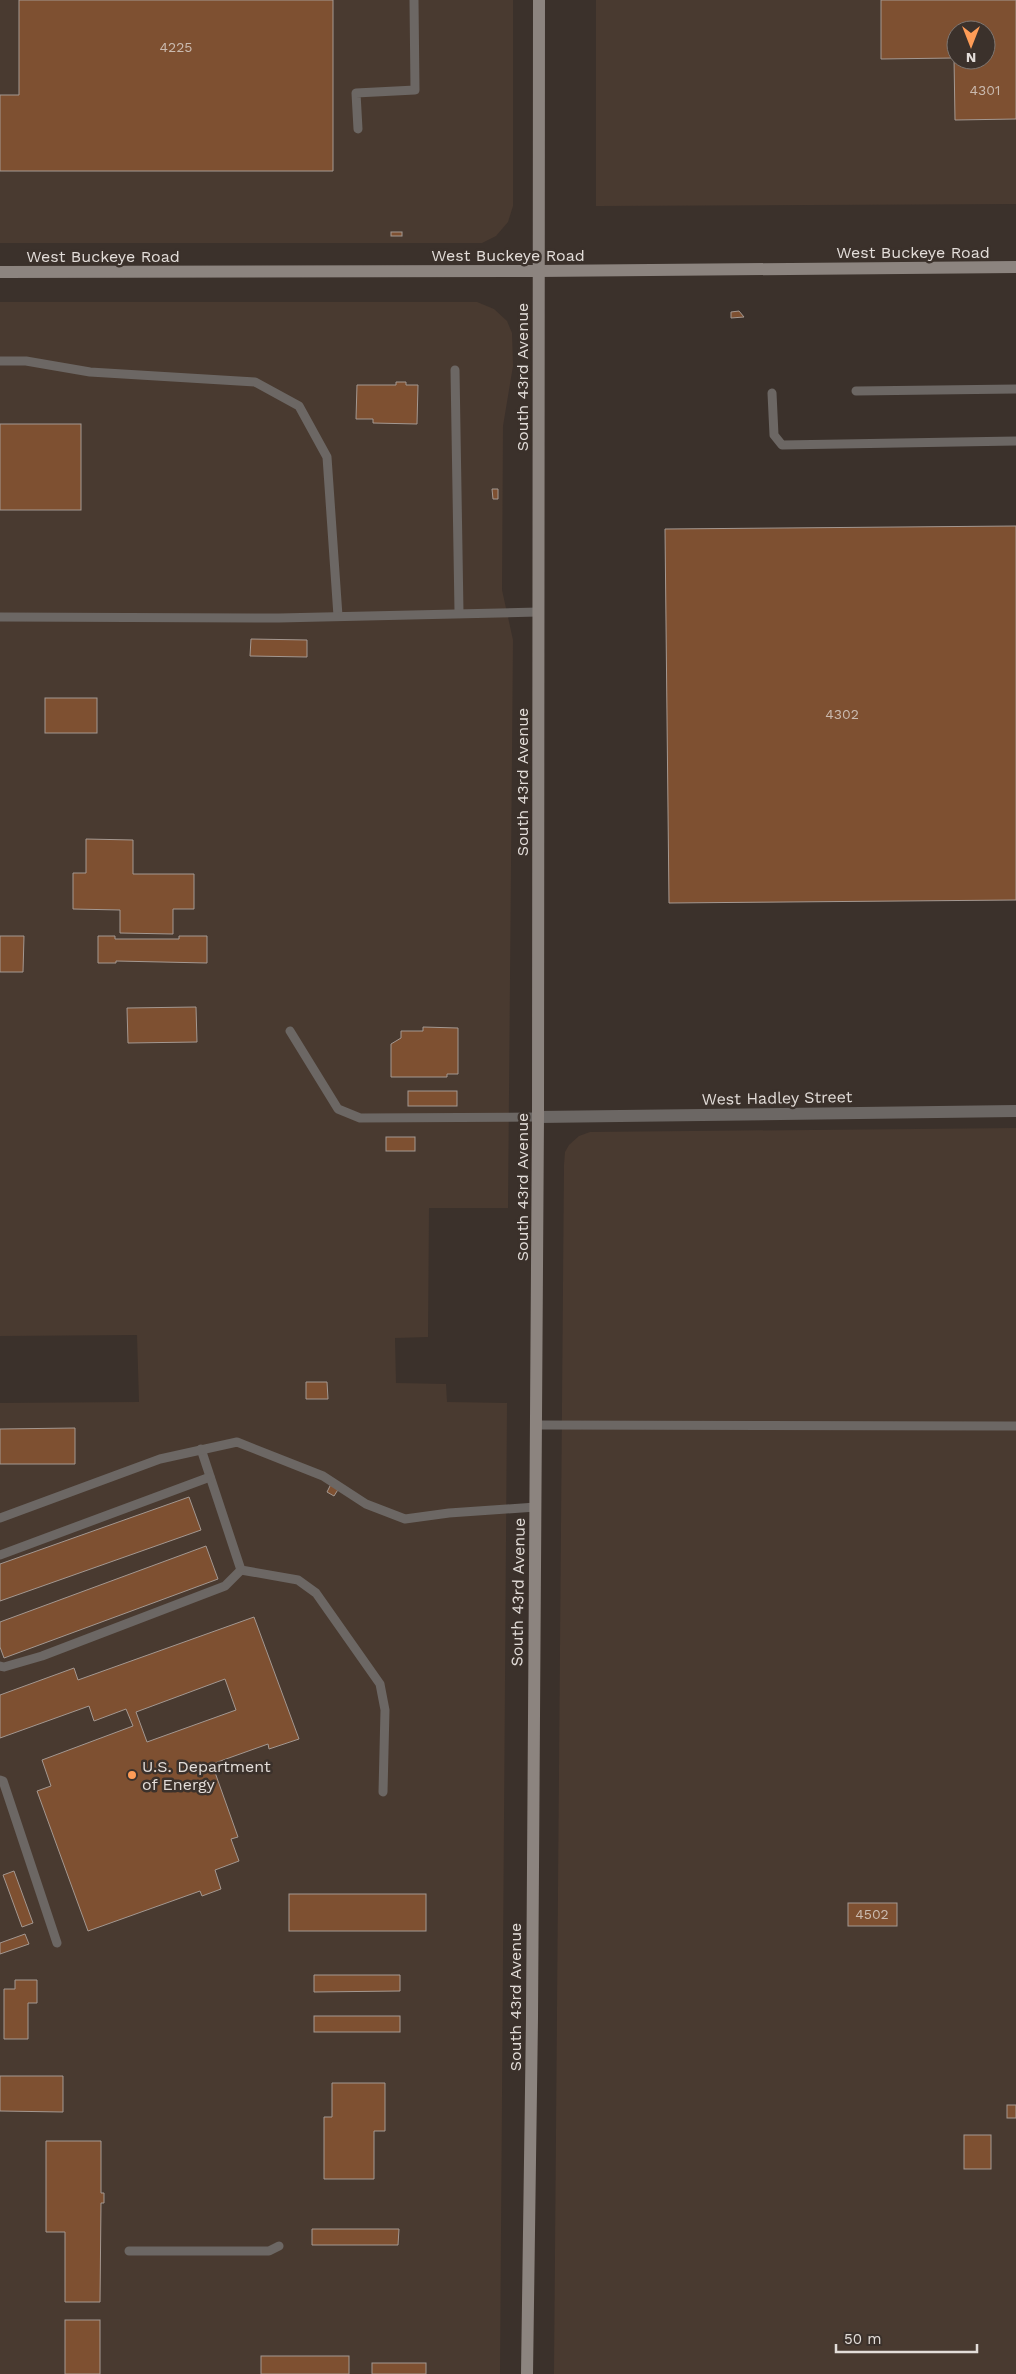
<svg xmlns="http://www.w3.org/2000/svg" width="1016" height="2374" viewBox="0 0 1016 2374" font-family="'Work Sans',sans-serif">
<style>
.built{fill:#493a30;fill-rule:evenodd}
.building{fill:#7e5031;stroke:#a49891;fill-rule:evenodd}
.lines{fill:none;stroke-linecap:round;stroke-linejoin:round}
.lane{stroke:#6c6764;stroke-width:9}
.street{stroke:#6c6764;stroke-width:12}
.secondary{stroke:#8c847f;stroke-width:12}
.poi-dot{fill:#fe9c57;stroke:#3b312b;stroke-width:2}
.labels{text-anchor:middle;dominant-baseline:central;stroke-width:5;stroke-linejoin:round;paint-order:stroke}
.number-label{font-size:14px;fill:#cabaaf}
.street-label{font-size:16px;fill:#e3ddd9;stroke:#3b312b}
.poi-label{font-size:16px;fill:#e3ddd9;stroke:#3b312b;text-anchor:start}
</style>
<rect width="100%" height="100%" fill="#3b312b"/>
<g class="built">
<polygon points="0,0 513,0 513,206 508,222 496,236 482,243 0,243"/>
<path d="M596,0H1016V204L596,206ZM956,30H986V60H956Z"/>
<polygon points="0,302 477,302 494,309 507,321 512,333 513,366 503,426 502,590 513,640 508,1208 429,1208 428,1337 395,1338 396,1383 446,1384 447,1402 507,1403 500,2374 0,2374 0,1403 139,1402 137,1335 0,1336"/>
<polygon points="1016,1128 1016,2374 554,2374 564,1165 565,1152 569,1145 579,1136 590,1132"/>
</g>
<g class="building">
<polygon points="19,0 333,0 333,171 0,171 0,95 19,95"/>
<path d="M881,0H1016V119L955,120L954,58L881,59ZM956,30H986V60H956Z"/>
<rect x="391" y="232" width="11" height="4"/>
<polygon points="739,311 744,317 731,318 731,312"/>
<polygon points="396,382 406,382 406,385 418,385 417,424 373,423 373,419 356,419 357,385 396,385"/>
<rect x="0" y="424" width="81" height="86"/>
<polygon points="492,489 498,489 498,499 493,499"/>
<polygon points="1016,526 1016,900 669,903 665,529"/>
<polygon points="251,639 307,640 307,657 250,656"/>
<rect x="45" y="698" width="52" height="35"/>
<polygon points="86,839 133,840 133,874 194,874 194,909 173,909 173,934 120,933 120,910 73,909 73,873 86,873"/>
<polygon points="0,936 24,936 23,972 0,972"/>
<polygon points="98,936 115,936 115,939 179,939 179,936 207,936 207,963 116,961 116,963 98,963"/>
<polygon points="196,1007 197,1042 128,1043 127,1008"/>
<polygon points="423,1027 458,1028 458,1074 447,1074 447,1077 391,1077 391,1044 401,1038 401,1031 423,1031"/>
<rect x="408" y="1091" width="49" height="15"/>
<rect x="386" y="1137" width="29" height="14"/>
<polygon points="306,1382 327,1382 328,1399 306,1399"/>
<polygon points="75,1428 75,1464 0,1464 0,1429"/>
<polygon points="331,1484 339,1488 334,1496 327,1492"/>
<polygon points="189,1497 201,1530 0,1601 0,1564"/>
<polygon points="206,1546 218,1579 4,1658 0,1647 0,1622"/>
<path d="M254,1617L299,1739L269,1749L268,1744L212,1764L238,1837L231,1839L239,1861L215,1870L221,1889L202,1896L200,1891L88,1931L37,1791L51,1786L42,1760L133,1726L126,1709L94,1721L89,1706L0,1738V1695L74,1668L78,1680ZM225,1679L236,1710L147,1742L136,1712Z"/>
<polygon points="14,1871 33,1923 22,1927 3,1875"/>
<rect x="289" y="1894" width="137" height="37"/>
<rect x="848" y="1903" width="49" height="23"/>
<polygon points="25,1934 29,1944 0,1954 0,1943"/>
<polygon points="314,1975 400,1975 400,1991 314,1992"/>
<polygon points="15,1980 37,1980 37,2003 28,2003 28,2039 4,2039 4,1989 15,1989"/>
<rect x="314" y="2016" width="86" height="16"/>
<polygon points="0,2076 63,2076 63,2112 0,2111"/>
<polygon points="332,2083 385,2083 385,2131 374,2131 374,2179 324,2179 324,2117 332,2117"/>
<rect x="1007" y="2105" width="9" height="13"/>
<rect x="964" y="2135" width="27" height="34"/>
<polygon points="46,2141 101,2141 101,2193 104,2193 104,2203 101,2203 100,2302 65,2302 65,2232 46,2232"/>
<polygon points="312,2229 399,2229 398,2245 312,2245"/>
<rect x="65" y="2320" width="35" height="54"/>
<rect x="261" y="2356" width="88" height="18"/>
<rect x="372" y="2363" width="54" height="11"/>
</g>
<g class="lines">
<g class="lane">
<polyline points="358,129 356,93 415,90 414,0"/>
<polyline points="0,361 26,361 90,372 255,382 299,406 327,457 338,616"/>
<polyline points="455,370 459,612"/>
<polyline points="856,391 1016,389"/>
<polyline points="772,393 774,435 782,445 1016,441"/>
<polyline points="0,617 279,618 538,612"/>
<polyline points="290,1031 338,1109 360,1118 538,1117"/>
<polyline points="536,1425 1016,1426"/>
<polyline points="201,1449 241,1570 298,1580 316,1593 380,1684 385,1710 383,1792"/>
<polyline points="0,1518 160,1459 237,1442 323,1476 366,1504 405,1519 449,1513 536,1507"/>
<polyline points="0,1555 210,1477"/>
<polyline points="0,1666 4,1667 42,1656 225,1586 241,1570"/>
<polyline points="0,1780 3,1781 57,1943"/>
<polyline points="129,2251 269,2251 279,2246"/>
</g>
<polyline class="street" points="538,1117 1016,1111"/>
<g class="secondary">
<polyline points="0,272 538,271 1016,267"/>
<polyline points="527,2374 532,2018 538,1117 539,0"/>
</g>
</g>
<circle class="poi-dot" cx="132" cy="1775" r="5"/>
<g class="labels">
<g class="number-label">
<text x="176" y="47">4225</text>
<text x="985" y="90">4301</text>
<text x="842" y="714">4302</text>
<text x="872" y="1914">4502</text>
</g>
<g class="street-label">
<text x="913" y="252">West Buckeye Road</text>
<text x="508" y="255">West Buckeye Road</text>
<text x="103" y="256">West Buckeye Road</text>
<text transform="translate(522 377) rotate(-90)">South 43rd Avenue</text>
<text transform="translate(522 782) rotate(-90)">South 43rd Avenue</text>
<text transform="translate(777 1098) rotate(-1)">West Hadley Street</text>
<text transform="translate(522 1187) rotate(-90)">South 43rd Avenue</text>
<text transform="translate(518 1592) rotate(-89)">South 43rd Avenue</text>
<text transform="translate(515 1997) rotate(-90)">South 43rd Avenue</text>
</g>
<g class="poi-label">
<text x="142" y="1766">U.S. Department<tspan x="142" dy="18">of Energy</tspan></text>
</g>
</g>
<g transform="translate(971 45) rotate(180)"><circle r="24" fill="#3b312b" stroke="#7e7671"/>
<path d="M0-4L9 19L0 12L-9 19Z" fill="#fe9c57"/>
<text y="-8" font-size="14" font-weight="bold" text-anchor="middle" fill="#e3ddd9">N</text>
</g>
<path d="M836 2344v8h141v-8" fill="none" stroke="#e3ddd9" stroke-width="2.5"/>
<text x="844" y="2344" font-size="15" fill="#e3ddd9" stroke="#3b312b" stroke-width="4" paint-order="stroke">50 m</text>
</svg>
